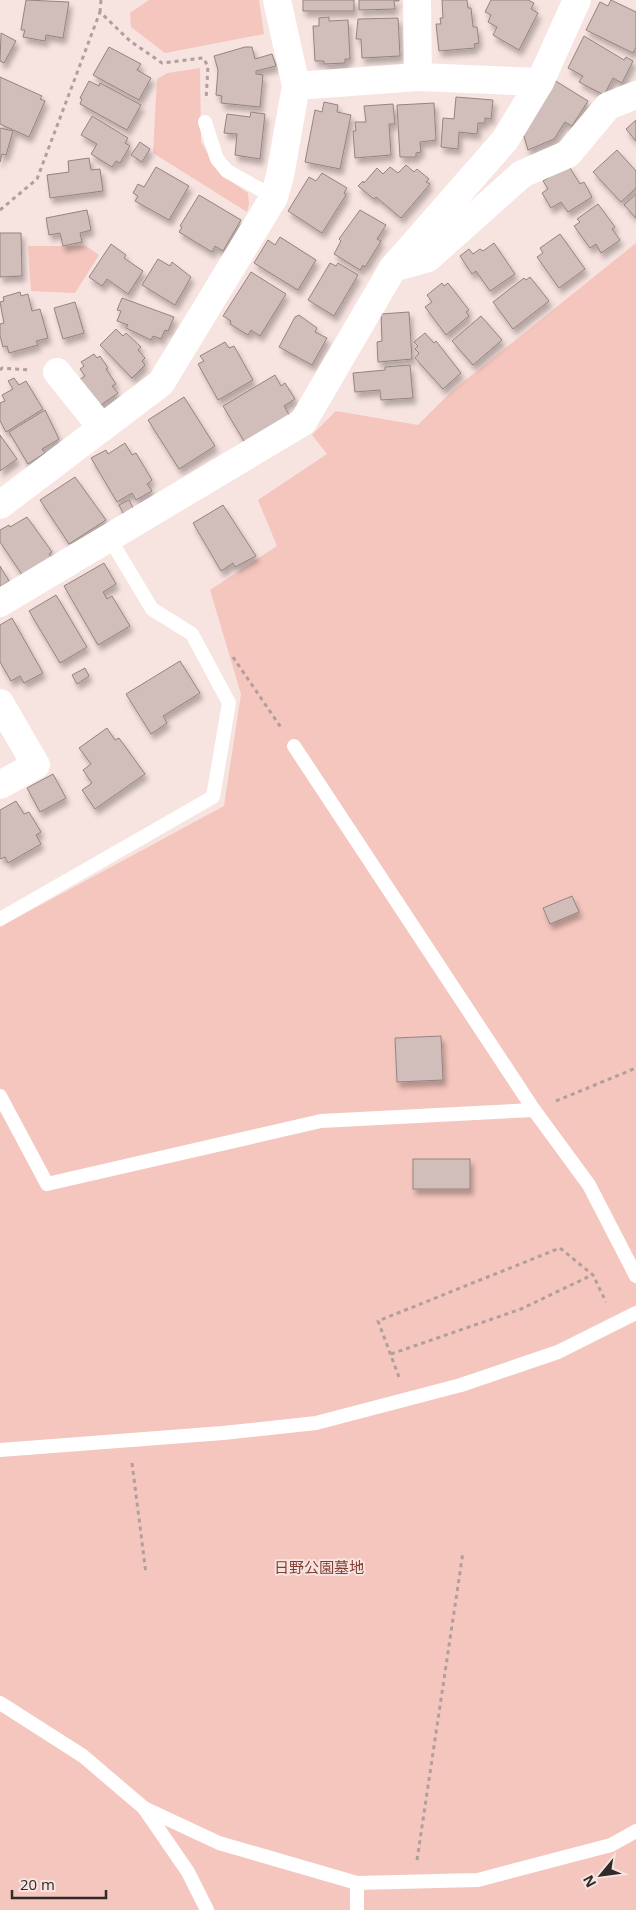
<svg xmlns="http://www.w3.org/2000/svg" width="636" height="1910" viewBox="0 0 636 1910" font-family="'Open Sans','Noto Sans JP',sans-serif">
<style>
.green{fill:#f4c6bd}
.building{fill:#d1bebb;stroke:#958380;filter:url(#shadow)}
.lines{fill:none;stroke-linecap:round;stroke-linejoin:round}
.path{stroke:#af9f9d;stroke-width:3;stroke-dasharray:4 4;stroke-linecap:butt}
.lane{stroke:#fff;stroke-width:14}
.street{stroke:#fff;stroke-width:28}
.labels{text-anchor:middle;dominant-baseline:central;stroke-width:4;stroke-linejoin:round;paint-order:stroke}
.park-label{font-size:15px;fill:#813e34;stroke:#f7e3e0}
</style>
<defs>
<filter id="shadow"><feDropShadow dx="3" dy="5.5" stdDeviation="2.5" flood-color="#0004"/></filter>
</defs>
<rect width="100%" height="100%" fill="#f7e3e0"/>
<g class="green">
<polygon points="149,0 259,0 264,34 165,53 131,27 130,13"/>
<polygon points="200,68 201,142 220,174 248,193 249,204 247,212 153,153 157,79 168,73"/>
<polygon points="636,243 636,1910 0,1910 0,927 224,806 241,694 210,590 277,546 258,500 327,454 312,435 336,411 418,425 452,391"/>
<polygon points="28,246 86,246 99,255 75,293 31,291"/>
</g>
<g class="building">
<polygon points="26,0 69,2 63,38 46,35 45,41 23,37 25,30 21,30"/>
<rect x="303" y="0" width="51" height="11"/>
<polygon points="359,0 399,0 399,1 394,1 395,9 359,10"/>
<polygon points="442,0 467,0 468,8 471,8 473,27 477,27 479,43 474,44 475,48 439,51 436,24 441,24 440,18 443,18"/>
<polygon points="491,0 528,0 534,3 531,9 538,13 519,50 493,35 497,27 488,22 491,15 485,12"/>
<polygon points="611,0 636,12 636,47 633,53 586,30 600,2 608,6"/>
<polygon points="329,17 329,21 348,20 350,59 345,59 345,63 324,64 324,61 315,61 313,26 319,26 319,18"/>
<polygon points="398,18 400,56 362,58 361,39 356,39 358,19"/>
<polygon points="1,33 16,41 4,63 0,61"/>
<polygon points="584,36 624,60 626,57 633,61 622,83 613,78 604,95 579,82 583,76 568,68"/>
<polygon points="109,47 141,64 137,70 151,78 139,100 93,75"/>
<polygon points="245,47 252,47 255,59 272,54 276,66 256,71 256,74 263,75 260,107 221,103 222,96 216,95 218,70 214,56"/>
<polygon points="0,77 42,96 40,99 45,101 29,137 0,124"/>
<polygon points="554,80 588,101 572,126 565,122 554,139 528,150 523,133"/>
<polygon points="89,81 99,86 100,83 141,105 127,130 80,104 82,99 80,98"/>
<polygon points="456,97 493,100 491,119 485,118 485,123 478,123 477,134 459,132 458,149 441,147 443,118 454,119"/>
<polygon points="324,102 338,105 337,112 351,115 340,169 305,162 315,110 322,112"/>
<polygon points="434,103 436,140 420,142 421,152 416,153 416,157 400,157 397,105"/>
<polygon points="393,104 395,124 389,124 391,155 355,158 353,131 356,131 355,122 366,122 364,106"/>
<polygon points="251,112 265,114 260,159 235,155 237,134 224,133 227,114 250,117"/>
<polygon points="92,116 128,138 125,143 130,146 120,163 116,161 112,167 91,154 97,144 81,135"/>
<polygon points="636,120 636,141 626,129"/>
<polygon points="0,128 13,131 6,155 2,154 0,162"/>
<polygon points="140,142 150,149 142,162 131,155"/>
<polygon points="617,150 636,171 636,188 621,202 593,172"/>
<polygon points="89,158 91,170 100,169 103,191 50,198 47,175 69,172 68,161"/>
<polygon points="406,165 414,172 417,169 429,179 426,182 430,184 401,218 376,197 374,199 358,186 363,181 364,183 377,168 383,174 390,167 398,173"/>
<polygon points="568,165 580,184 584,182 592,197 568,212 561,202 551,208 542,193 548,189 543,181"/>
<polygon points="156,167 189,186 169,220 135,201 138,196 133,193 138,184 144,187"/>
<polygon points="322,173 347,188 344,193 346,195 322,233 288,211 309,177 316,181"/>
<polygon points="636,194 636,218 624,205"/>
<polygon points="199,195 241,220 223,251 215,246 212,252 179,232 182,227 180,226"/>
<polygon points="598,204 615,227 612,229 620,240 601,253 596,244 590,248 574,226 580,222 577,219"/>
<polygon points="87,210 91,230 80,233 82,242 63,246 60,233 49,235 46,218"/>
<polygon points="360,210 386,225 377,239 381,241 365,267 363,265 360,270 334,254 341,241 339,239"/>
<polygon points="0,233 21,233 22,276 0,277"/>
<polygon points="560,234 585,269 559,288 537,257 543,253 540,248"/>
<polygon points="280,237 316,260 298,290 254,263 268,240 275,245"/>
<polygon points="494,243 515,274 490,291 476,271 472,274 460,256 469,249 473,254 480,249 483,251"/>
<polygon points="111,244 126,255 124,258 143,271 128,294 107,279 102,286 89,277"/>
<polygon points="158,259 170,266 172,262 191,277 175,305 142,285"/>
<polygon points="330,263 336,266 338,263 358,275 334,316 308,300"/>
<polygon points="251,272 286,294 260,336 251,330 248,335 230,324 231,321 223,316"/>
<polygon points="530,277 549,301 513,329 493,302 524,278 526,280"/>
<polygon points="442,283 444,286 448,283 469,310 466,312 469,316 446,335 425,307 432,302 427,295"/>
<polygon points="20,292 21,296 28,294 32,311 40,309 48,338 36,341 38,345 9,353 7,346 3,347 0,336 0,324 4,323 0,302 4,301 3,297"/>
<polygon points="122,298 174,317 168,331 165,330 161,339 153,336 151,340 126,328 128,325 117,321 121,311 117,310"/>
<polygon points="75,302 84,333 63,339 54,308"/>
<polygon points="409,312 412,359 378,362 377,342 382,341 381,314"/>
<polygon points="299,315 317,328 315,332 327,338 312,365 279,347 295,317"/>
<polygon points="481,316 502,340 473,365 452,341"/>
<polygon points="116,329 123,336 126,333 141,347 138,350 145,358 142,361 145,365 132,378 100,345"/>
<polygon points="425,333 434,343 436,341 461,373 443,389 415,358 419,353 415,349 418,346 414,342"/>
<polygon points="225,342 229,348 234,346 253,380 218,400 198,364 204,361 200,356"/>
<polygon points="94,354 97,358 100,356 108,368 106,369 116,384 112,386 118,393 98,407 79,380 85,376 80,369 84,366 81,362"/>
<polygon points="410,365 413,398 381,400 380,390 355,392 353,373 385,370 385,367"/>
<polygon points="275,375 281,386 285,383 295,399 284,406 291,418 248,448 223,406"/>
<polygon points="14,378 19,385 26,381 43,409 6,432 0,421 0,403 5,401 2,395 13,389 8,381"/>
<polygon points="184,397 215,446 179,469 148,420"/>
<polygon points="45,410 59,439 42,449 45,453 28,464 9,432"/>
<polygon points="0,435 17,459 0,471"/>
<polygon points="125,443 132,455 136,453 152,480 147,484 152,491 136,500 132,493 117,502 91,458 106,450 108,454"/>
<polygon points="75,477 106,520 69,544 40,500"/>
<polygon points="129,500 134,510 124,515 119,505"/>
<polygon points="223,505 256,556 235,567 233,563 221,571 193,523"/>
<polygon points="27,517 52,552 49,554 52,558 23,576 0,542 0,530 9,525 10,527"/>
<polygon points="104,563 116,584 103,592 107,599 112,596 130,626 98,645 64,586"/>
<polygon points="0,566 9,581 0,587"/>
<polygon points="56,595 87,647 60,663 29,611"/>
<polygon points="12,618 43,673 24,683 20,676 11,681 0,662 0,625"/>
<polygon points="180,661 200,693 163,716 167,723 151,734 126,694"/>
<polygon points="85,668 89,676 77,684 72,675"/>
<polygon points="107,728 115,740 119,738 145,774 95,809 82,790 92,783 83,770 91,764 79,748"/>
<polygon points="53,774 66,798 40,812 27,788"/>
<polygon points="16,801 24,814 29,812 41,832 36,835 41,844 8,863 5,857 0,859 0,810"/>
<polygon points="572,896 579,912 550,924 543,908"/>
<polygon points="441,1036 443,1080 397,1082 395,1038"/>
<rect x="413" y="1159" width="57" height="30"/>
</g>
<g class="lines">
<g class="path">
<polyline points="100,12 101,0"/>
<polyline points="0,210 37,179 100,12 130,41 162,63 203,58 208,66 206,100"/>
<polyline points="0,370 2,368 29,370"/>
<polyline points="233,657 282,729"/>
<polyline points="556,1101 636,1068"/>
<polyline points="391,1354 521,1309 592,1275"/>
<polyline points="399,1377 378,1321 560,1248 593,1275 606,1302"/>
<polyline points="132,1463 146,1574"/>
<polyline points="417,1860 463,1552"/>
</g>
<g class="lane">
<polyline points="205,122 217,159 227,171 274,197"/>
<polyline points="294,746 534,1110 589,1185 636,1276"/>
<polyline points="0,919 213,797 229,703 192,634 152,609 110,539"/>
<polyline points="0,1096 47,1184 321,1121 534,1110"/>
<polyline points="0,1450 223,1433 316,1423 461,1385 558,1352 636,1313"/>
<polyline points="0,1703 83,1756 144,1808 188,1872 207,1910"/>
<polyline points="144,1808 219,1843 357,1883 478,1880 611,1845 636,1831"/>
<polyline points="357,1910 357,1883"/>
</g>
<g class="street">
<polyline points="417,0 418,77"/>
<polyline points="540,82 577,0"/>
<polyline points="296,86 418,77 540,82 505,140 393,268 428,258 522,174 568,154 608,106 636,95"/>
<polyline points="57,372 102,428"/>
<polyline points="0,505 161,383 274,197 280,176 296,86 277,0"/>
<polyline points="0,603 303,422 393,268"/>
<polyline points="0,703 36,765 0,785"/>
</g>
</g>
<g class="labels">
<g class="park-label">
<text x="319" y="1567">日野公園墓地</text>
</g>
</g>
<g transform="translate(601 1875) rotate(241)" stroke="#f7e3e0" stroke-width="4" paint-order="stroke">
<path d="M0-4L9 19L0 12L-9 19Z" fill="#312a28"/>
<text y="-8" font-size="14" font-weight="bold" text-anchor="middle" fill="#312a28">N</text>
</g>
<path d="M12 1890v8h94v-8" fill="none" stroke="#312a28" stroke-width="2.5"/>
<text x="20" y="1890" font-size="15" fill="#312a28" stroke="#f7e3e0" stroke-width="4" paint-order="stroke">20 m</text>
</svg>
